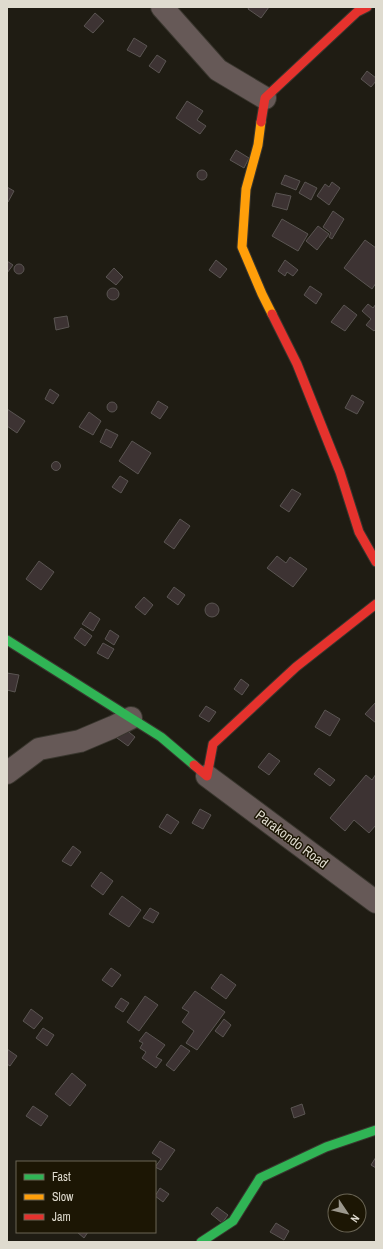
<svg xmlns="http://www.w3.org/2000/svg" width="383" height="1249" viewBox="0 0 383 1249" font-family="'Archivo Narrow',sans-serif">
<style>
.building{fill:#3d3333;stroke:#5a5552}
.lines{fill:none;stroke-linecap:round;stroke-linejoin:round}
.street-casing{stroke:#39362e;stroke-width:24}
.fast-casing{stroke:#39362e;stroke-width:11}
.slow-casing{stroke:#39362e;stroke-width:11}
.jam-casing{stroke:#39362e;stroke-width:11}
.street{stroke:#665957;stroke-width:22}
.fast{stroke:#30b455;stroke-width:9}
.slow{stroke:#ff9f0a;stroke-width:9}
.jam{stroke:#e5322d;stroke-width:9}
.labels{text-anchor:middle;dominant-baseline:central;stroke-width:3;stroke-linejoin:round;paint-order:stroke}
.street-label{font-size:14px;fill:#dfdbcf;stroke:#1c1604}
</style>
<rect width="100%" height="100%" fill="#1f1c13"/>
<g class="building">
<polygon points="249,7 269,7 261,18 248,9"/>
<polygon points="95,13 104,21 93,33 84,26"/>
<polygon points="134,38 147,46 140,57 127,50"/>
<polygon points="157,55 166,61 159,73 149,66"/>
<polygon points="367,71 376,78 376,81 371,87 361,79"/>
<polygon points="187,101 203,111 197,120 206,126 200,134 176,118"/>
<polygon points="236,150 249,158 244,168 230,160"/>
<circle cx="202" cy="175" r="5"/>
<polygon points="285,175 300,181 296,190 281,184"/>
<polygon points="305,182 317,188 311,200 299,193"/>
<polygon points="332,182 340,188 329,205 317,196 325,184 329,187"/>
<polygon points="7,187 14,191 8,202 7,201"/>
<polygon points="276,193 291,196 287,210 272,206"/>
<polygon points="333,211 344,219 332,239 329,237 331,233 323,227"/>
<polygon points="282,219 308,234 298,251 272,236"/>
<polygon points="318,226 329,234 317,250 306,241"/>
<polygon points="365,240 376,248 376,283 372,289 344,268"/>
<polygon points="216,260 227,269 220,278 209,270"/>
<polygon points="285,260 298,270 293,276 287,272 285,276 278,271"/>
<polygon points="7,261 13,265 7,273"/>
<circle cx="19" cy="269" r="5"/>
<polygon points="114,268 123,277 116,285 106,277"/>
<polygon points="310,286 322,294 316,304 304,295"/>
<circle cx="113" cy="294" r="6"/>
<polygon points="368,304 373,308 376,304 376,329 374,331 366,325 371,319 362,311"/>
<polygon points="344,305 357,315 345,331 331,322"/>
<polygon points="67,316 69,327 56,330 54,318"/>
<polygon points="50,389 59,395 53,404 45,399"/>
<polygon points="352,395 364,402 357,414 345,408"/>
<polygon points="158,401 168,407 160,419 151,413"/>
<circle cx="112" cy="407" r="5"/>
<polygon points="7,409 25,421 17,433 7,426"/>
<polygon points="89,412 101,421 93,435 79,427"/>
<polygon points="106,429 118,435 111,448 100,442"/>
<polygon points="132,441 151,453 138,474 119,461"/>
<circle cx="56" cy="466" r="4.5"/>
<polygon points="120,476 128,481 121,493 112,487"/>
<polygon points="292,489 301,494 289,512 280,506"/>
<polygon points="180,519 190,526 174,549 164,542"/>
<polygon points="277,556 286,563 290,557 307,569 293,587 267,568"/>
<polygon points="39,561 54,572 41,590 26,579"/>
<polygon points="174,587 185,595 178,605 167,597"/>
<polygon points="144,597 153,605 145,615 135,607"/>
<circle cx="212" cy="610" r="7"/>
<polygon points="90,612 100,619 93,631 82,624"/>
<polygon points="81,628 92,636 85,646 74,638"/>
<polygon points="110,630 119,636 114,645 105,639"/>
<polygon points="103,643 114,649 108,659 97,653"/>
<polygon points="7,673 19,675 15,692 7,690"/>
<polygon points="241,679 249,685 242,695 234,689"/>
<polygon points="376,702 376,723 365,714"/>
<polygon points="206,706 216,712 209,722 199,716"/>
<polygon points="325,710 340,719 330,736 315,727"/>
<polygon points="124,728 135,737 128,746 117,738"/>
<polygon points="269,753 280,761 269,775 258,767"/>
<polygon points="319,768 335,780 330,786 314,774"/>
<polygon points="376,774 376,825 369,833 354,820 345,831 330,818 366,775 372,780"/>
<polygon points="200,809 211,815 203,829 192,823"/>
<polygon points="167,814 179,822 171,834 159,827"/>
<polygon points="73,846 81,852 71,866 62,861"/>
<polygon points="101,872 113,881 103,895 91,886"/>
<polygon points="122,896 141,910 129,927 109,914"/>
<polygon points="150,908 159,913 153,923 143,918"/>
<polygon points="111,968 121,975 112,987 102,980"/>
<polygon points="221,974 236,985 226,999 211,988"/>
<polygon points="195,991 225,1012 197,1050 186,1043 194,1031 182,1022 189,1012 182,1008"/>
<polygon points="145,996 158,1005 139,1031 127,1022"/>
<polygon points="121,998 129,1003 123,1012 115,1007"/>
<polygon points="31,1009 43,1018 34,1029 23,1021"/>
<polygon points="224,1019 231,1025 223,1037 215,1031"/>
<polygon points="43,1028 54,1035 47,1046 36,1038"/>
<polygon points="146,1032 165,1045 156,1057 162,1060 156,1068 142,1058 146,1052 140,1048 143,1043 139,1041"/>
<polygon points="181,1045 190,1051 174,1071 166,1065"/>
<polygon points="7,1049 17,1056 10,1066 7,1064"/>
<polygon points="72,1073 86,1085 70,1106 55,1094"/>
<polygon points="302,1104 305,1114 294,1118 291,1108"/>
<polygon points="33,1106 48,1116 41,1126 26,1116"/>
<polygon points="160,1141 175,1150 161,1170 155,1167 161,1159 152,1153"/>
<polygon points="376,1157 376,1168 371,1165"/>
<polygon points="160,1188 169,1194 163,1202 155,1196"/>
<polygon points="217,1207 228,1215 222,1223 211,1214"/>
<polygon points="276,1223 289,1231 284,1240 270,1232"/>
<polygon points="77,1232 88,1232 84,1238"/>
</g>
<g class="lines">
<defs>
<g id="street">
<polyline points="162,7 218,70 265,98"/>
<polyline points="7,773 39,749 80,741 113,727 131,718"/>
<polyline points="207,776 376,902"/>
</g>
<g id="fast">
<polyline points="7,640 161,737 194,765"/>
<polyline points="201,1242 233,1221 260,1178 326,1147 376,1130"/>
</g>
<polyline id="slow" points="261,122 258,145 246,189 242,247 262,294 272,314"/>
<g id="jam">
<polyline points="261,122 265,98 357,12 367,7"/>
<polyline points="272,314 297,364 340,472 359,532 376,562"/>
<polyline points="194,765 207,776 213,744 296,667 376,604"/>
</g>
</defs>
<use href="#street" class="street-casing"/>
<use href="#fast" class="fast-casing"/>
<use href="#slow" class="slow-casing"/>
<use href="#jam" class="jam-casing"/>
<use href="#street" class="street"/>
<use href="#fast" class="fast"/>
<use href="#slow" class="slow"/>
<use href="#jam" class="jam"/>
</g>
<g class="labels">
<g class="street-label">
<text transform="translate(292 839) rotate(37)">Parakondo Road</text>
</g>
</g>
<rect width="383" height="1249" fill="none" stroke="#dfdbcf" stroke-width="16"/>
<rect x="16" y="1161" width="140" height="72" fill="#1c1604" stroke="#6a6555"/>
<rect x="24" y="1174" width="20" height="6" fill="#30b455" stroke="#6a6555"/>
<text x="52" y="1181" font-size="12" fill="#dfdbcf">Fast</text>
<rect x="24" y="1194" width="20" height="6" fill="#ff9f0a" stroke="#6a6555"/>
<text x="52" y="1201" font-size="12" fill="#dfdbcf">Slow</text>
<rect x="24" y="1214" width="20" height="6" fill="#e5322d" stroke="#6a6555"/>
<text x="52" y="1221" font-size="12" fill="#dfdbcf">Jam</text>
<g transform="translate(347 1213) rotate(125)"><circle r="19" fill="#1c1604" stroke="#6a6555"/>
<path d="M0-3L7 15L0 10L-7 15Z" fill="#9c988d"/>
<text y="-6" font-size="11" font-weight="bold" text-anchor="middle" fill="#dfdbcf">N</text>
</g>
</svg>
